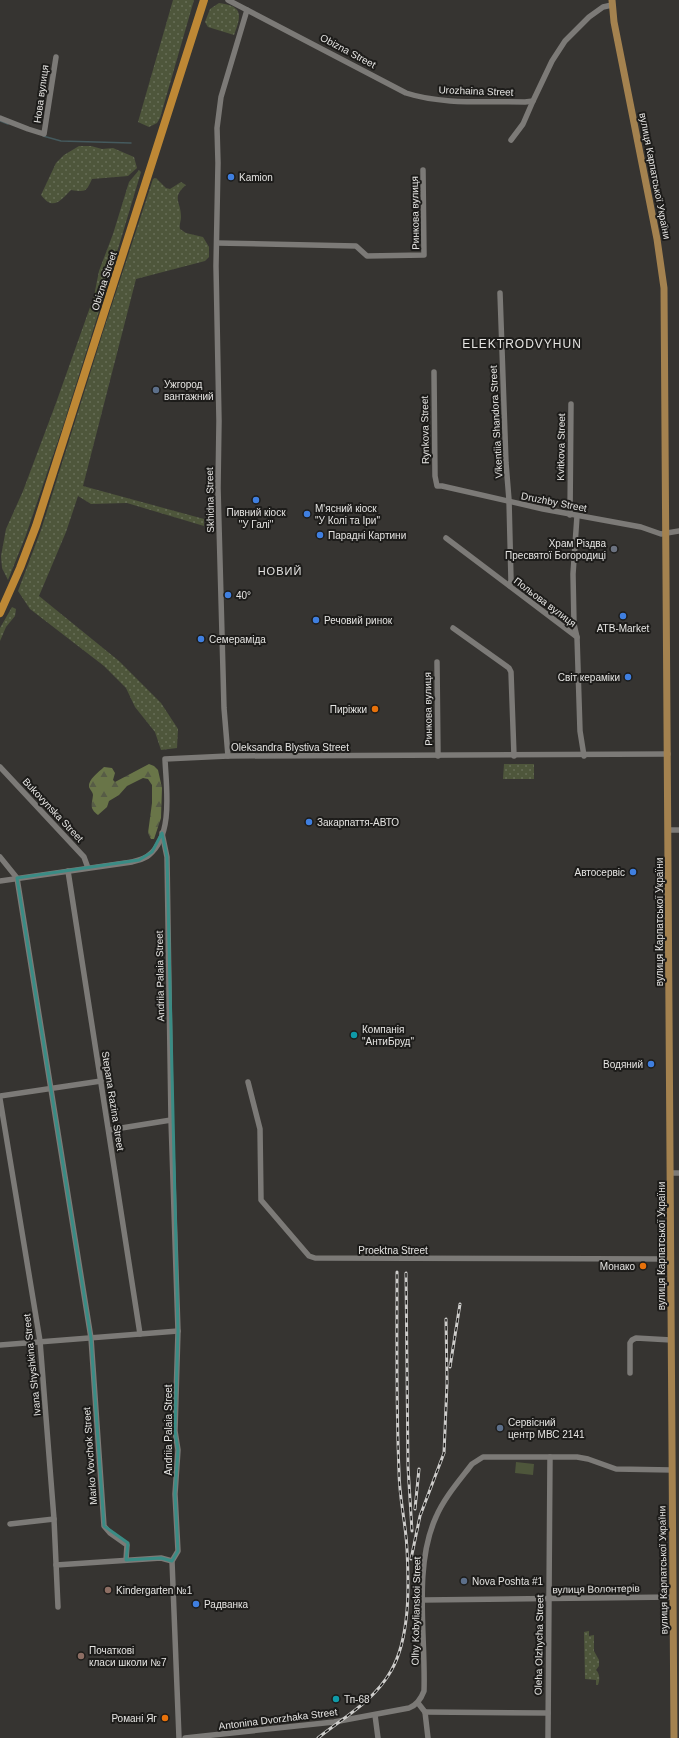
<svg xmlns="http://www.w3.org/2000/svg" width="679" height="1738" viewBox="0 0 679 1738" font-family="Arial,sans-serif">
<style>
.grass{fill:url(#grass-dots)}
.forest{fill:url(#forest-firs)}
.park{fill:#4e563b}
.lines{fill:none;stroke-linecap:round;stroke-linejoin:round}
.stream{stroke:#455a5e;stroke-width:1.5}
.minor{stroke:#7c7a77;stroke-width:5.5}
.major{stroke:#a4824f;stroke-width:7}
.highway{stroke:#be8835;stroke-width:8}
.rail-casing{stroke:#cecdcb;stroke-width:3}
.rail{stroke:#1d1c1a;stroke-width:1.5;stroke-dasharray:4.5;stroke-linecap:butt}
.marked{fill:none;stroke:#3a8c85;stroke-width:3;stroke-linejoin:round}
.shop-dot{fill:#3f7fe0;stroke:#1d1c1a;stroke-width:1.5}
.service-dot{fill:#5c6f8a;stroke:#1d1c1a;stroke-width:1.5}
.worship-dot{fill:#6b7280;stroke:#1d1c1a;stroke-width:1.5}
.food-dot{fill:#e8710a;stroke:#1d1c1a;stroke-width:1.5}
.culture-dot{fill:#0f9aa8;stroke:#1d1c1a;stroke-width:1.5}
.education-dot{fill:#8d6e63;stroke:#1d1c1a;stroke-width:1.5}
.labels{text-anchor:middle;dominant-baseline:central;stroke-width:4;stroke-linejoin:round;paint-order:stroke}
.street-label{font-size:10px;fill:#e5e4e2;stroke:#1d1c1a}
.poi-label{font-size:10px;fill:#e5e4e2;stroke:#1d1c1a;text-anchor:start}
.neighbourhood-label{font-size:11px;letter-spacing:1px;fill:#e5e4e2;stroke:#1d1c1a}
.quarter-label{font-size:12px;letter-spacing:1px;fill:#e5e4e2;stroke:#1d1c1a}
</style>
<defs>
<pattern id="grass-dots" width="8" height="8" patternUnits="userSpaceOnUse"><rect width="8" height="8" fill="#4e563b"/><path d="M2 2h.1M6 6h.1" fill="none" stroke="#676e57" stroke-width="1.8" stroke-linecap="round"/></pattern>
<pattern id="forest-firs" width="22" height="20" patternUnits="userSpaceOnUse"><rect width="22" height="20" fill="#697548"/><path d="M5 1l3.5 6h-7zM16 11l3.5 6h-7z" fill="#575c46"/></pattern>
</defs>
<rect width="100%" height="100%" fill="#363431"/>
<g class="grass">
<polygon points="173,0 194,0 160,118 157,123 149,127 138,122"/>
<path d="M219,3C244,6 241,16 234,35L208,27L205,22L210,9Z"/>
<path d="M79,146H91L102,149L113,148L134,157L137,168L128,176L92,179C86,192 86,192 71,190C60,201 53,211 41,195L56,163L64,155Z"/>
<polygon points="139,170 141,172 106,289 63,426 26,535 8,580 2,568 1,556 6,529 23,491 56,403 94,296 99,271 113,234 129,182"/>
<path d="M156,178L166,188L170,189L181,182L186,185C171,198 181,201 181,217C181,221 179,225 180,229L186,233L203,237L209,247V257L205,261L136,279L83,486L204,519V526L127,503L91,504L78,496L66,532L39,596L119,661L161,703L178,729L177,748L161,750L155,732L135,707L126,688L104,666L30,609L18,591L41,530L104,329L153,179Z"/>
<polygon points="12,607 16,609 15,616 6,627 0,641 0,628"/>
<polygon points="504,764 534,764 534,779 503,779"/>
<path d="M589,1631V1636L594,1635V1651L599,1660V1666L596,1670C600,1674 600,1680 598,1685H596V1680L585,1679L584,1632Z"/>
</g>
<path class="forest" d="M149,764L154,766L158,770L162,788L161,818L154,839H151L148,833L152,803V785L148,779L143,778L127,786L119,795L109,801L107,807L98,815C89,808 92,805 93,795C93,792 90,790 89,787C88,779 99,772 104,767L112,768L115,773L113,780L115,782Z"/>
<polygon class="park" points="516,1462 534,1464 533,1475 515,1473"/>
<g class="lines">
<g class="stream">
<polyline points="0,121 8,124"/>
<polyline points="43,136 61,141 131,143"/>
</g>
<g class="minor">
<path d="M228,0L406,93C443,105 486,101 525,102L533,101L552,61L565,41L589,17L603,7L612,5"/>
<polyline points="0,118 28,129 44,134 56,57"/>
<polyline points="511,140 523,124 533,101"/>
<polyline points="217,243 356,246 367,256 424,255 423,170"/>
<polyline points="500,293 506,463 509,500 511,580 510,586"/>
<polyline points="434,372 435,476 437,486 442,486 543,509 641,527 661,534 679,531"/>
<polyline points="570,515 571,404"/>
<polyline points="577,516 573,574 574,624 577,637"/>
<polyline points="446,538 577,637 580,731 584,756"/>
<polyline points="453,628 509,668 511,672 514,756"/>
<polyline points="437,662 438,756"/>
<polyline points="228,756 224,708 218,488 219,421 216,266 218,163 217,128 221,97 247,10"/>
<polyline points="0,767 84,857 88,868"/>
<polyline points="668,830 679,830"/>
<polyline points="162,833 167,857 171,1120 178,1331 175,1431 178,1450 175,1494 178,1551 172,1561 179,1738"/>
<polyline points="0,857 17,878 91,1338 104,1526 110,1533 127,1545 126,1560"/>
<polyline points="68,871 140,1334"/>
<path d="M0,881L132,862C138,860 145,859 149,855C174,835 166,786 165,759L228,756L668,754"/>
<polyline points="248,1082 260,1129 261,1200 309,1256 315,1258 671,1259"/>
<polyline points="0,1096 101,1081"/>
<polyline points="0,1099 40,1341 54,1519 58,1607"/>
<polyline points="109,1130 171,1120"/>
<polyline points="670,1173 679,1173"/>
<polyline points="0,1345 178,1331"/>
<polyline points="630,1373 630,1343 632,1340 636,1338 671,1340"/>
<polyline points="10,1524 54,1519"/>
<polyline points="56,1565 161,1558 172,1561"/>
<polyline points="423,1600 673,1597"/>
<polyline points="418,1703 425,1712 428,1738"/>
<polyline points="425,1712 548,1713"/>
<polyline points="375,1715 378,1738"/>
<path d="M185,1738L334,1722L409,1708C417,1705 421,1699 424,1691C426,1637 413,1567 436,1517C444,1498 459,1481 472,1464L483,1457H577L588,1459L616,1469L672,1470"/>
<polyline points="548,1738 550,1457"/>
</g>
<polyline class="major" points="612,0 614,22 657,239 664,288 674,1738"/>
<polyline class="highway" points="0,613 20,568 36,526 204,0"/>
<defs>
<g id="rail">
<polyline points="406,1273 408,1467 412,1531"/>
<polyline points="450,1367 460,1304"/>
<polyline points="415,1509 419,1469"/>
<polyline points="411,1559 420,1516 444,1453 447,1383 446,1319"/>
<path d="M318,1738C344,1717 374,1701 391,1671C410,1638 409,1587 407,1550C406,1523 399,1498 399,1471C396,1405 397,1338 397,1272"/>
</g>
</defs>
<use href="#rail" class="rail-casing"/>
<use href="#rail" class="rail"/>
</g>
<path class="marked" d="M162,833L167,857L178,1331L175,1431L178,1450L175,1494L178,1551L172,1561L161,1558L126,1560L128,1543L104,1526L91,1338L17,878L139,860L152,852Z"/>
<g class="shop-dot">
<circle cx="231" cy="177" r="4"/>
<circle cx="256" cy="500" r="4"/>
<circle cx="307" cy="514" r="4"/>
<circle cx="320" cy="535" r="4"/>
<circle cx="228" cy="595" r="4"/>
<circle cx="623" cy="616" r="4"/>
<circle cx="316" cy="620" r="4"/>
<circle cx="201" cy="639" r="4"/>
<circle cx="628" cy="677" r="4"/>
<circle cx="309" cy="822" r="4"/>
<circle cx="633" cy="872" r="4"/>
<circle cx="651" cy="1064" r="4"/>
<circle cx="196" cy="1604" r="4"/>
</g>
<g class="service-dot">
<circle cx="156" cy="390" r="4"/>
<circle cx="500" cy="1428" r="4"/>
<circle cx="464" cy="1581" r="4"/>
</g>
<circle class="worship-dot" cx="614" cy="549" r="4"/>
<g class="food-dot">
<circle cx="375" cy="709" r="4"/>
<circle cx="643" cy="1266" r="4"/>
<circle cx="165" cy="1718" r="4"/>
</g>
<g class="culture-dot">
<circle cx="354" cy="1035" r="4"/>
<circle cx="336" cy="1699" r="4"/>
</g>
<g class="education-dot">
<circle cx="108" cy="1590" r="4"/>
<circle cx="81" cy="1656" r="4"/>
</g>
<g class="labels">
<g class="street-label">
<text transform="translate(348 51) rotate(28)">Obizna Street</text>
<text transform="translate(476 91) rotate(2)">Urozhaina Street</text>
<text transform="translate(41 94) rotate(-82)">Нова вулиця</text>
<text transform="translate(655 176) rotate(79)">вулиця Карпатської України</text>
<text transform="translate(415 213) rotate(-91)">Ринкова вулиця</text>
<text transform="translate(104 281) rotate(-72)">Obizna Street</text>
<text transform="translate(496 422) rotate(-93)">Vikentiia Shandora Street</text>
<text transform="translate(425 430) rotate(-91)">Rynkova Street</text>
<text transform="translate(561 447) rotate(-89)">Kvitkova Street</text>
<text transform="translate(210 500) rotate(-91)">Skhidna Street</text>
<text transform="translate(554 502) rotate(11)">Druzhby Street</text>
<text transform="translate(545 602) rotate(37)">Польова вулиця</text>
<text transform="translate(428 709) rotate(-91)">Ринкова вулиця</text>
<text x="290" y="747">Oleksandra Blystiva Street</text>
<text transform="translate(53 810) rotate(47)">Bukovynska Street</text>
<text transform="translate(659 922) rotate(-90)">вулиця Карпатської України</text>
<text transform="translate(160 976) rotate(-91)">Andriia Palaia Street</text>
<text transform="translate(113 1101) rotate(81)">Stepana Razina Street</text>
<text transform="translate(661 1246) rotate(-90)">вулиця Карпатської України</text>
<text x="393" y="1250">Proektna Street</text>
<text transform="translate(32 1365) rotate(-96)">Ivana Shyshkina Street</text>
<text transform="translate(168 1430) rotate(-90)">Andriia Palaia Street</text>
<text transform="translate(90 1456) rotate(-94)">Marko Vovchok Street</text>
<text transform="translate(663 1570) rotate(-91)">вулиця Карпатської України</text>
<text transform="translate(596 1589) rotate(-1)">вулиця Волонтерів</text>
<text transform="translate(416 1611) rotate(-89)">Olhy Kobylianskoi Street</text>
<text transform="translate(539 1645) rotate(-89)">Oleha Olzhycha Street</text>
<text transform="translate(278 1719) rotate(-7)">Antonina Dvorzhaka Street</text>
</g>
<g class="poi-label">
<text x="239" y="177">Kamion</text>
<text x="164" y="384">Ужгород<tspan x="164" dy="12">вантажний</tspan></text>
<text x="315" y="508">М'ясний кіоск<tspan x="315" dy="12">"У Колі та Іри"</tspan></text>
<text x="256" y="512" text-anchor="middle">Пивний кіоск<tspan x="256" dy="12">"У Галі"</tspan></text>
<text x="328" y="535">Парадні Картини</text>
<text x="606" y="543" text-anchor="end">Храм Різдва<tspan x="606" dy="12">Пресвятої Богородиці</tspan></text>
<text x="236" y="595">40°</text>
<text x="324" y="620">Речовий ринок</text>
<text x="623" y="628" text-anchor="middle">ATB-Market</text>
<text x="209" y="639">Семераміда</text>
<text x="620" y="677" text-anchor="end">Світ кераміки</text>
<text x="367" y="709" text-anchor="end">Пиріжки</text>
<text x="317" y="822">Закарпаття-АВТО</text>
<text x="625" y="872" text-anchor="end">Автосервiс</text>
<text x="362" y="1029">Компанія<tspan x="362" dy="12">"АнтиБруд"</tspan></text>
<text x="643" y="1064" text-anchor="end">Водяний</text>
<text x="635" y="1266" text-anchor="end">Монако</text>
<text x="508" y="1422">Сервісний<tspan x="508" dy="12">центр МВС 2141</tspan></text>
<text x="472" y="1581">Nova Poshta #1</text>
<text x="116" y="1590">Kindergarten №1</text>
<text x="204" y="1604">Радванка</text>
<text x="89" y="1650">Початкові<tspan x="89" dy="12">класи школи №7</tspan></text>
<text x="344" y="1699">Тп-68</text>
<text x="157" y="1718" text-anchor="end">Романі Яг</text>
</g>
<g class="neighbourhood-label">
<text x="280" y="571">НОВИЙ</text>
</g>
<g class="quarter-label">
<text x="522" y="344">ELEKTRODVYHUN</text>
</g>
</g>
</svg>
